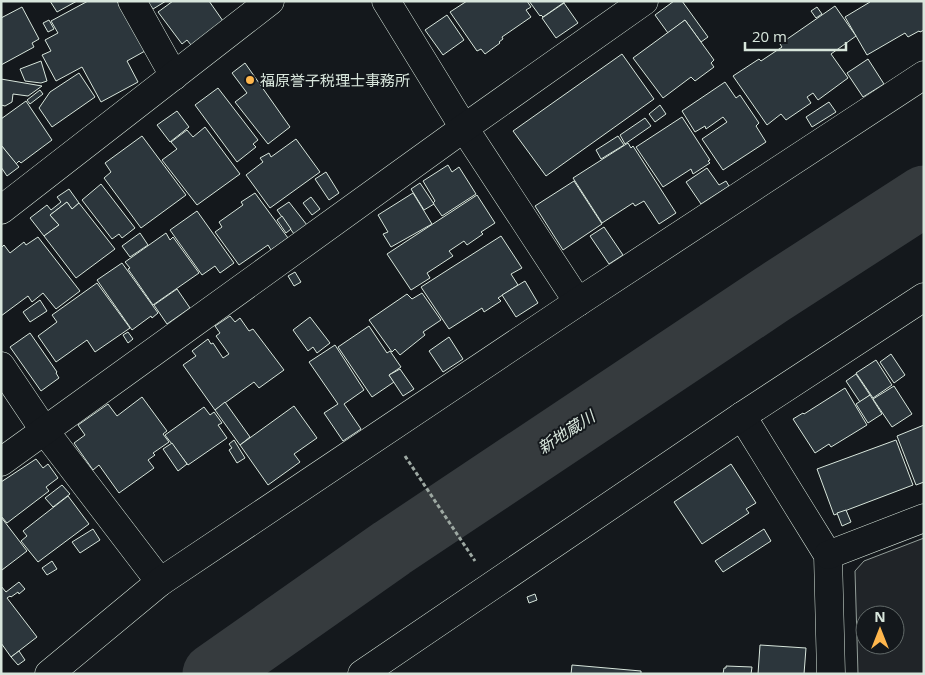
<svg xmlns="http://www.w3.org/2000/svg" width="925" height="675" viewBox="0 0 925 675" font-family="'Open Sans','Noto Sans JP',sans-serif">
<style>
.green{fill:#202428;stroke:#939e99;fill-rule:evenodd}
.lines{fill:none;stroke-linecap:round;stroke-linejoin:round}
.river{stroke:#363b3e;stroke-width:61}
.building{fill:#2c363c;stroke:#d8e6dc}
.street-casing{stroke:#d8e6dc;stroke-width:29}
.secondary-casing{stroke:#d8e6dc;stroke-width:29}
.path{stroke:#9da8a2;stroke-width:3;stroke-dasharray:4 2.5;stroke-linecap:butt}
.street{stroke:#14181c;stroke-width:28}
.secondary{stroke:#14181c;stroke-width:28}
.poi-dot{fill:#ffb74d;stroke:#14181c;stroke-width:2}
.labels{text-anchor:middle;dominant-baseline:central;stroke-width:4;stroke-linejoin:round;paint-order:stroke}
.poi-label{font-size:15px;fill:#d8e6dc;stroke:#14181c;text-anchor:start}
.water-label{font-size:16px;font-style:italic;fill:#d8e6dc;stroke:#14181c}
</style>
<rect width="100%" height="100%" fill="#14181c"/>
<path class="green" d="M924,538V674H858L855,571L864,561ZM865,615H895V645H865Z"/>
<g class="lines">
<polyline class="river" points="213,674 392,548 771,295 924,196"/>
</g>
<g class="building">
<polygon points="50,1 77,1 57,12"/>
<polygon points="88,1 117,1 145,51 127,61 138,82 101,102 82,67 56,81 42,55 51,51 45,40 58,33 51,21"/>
<polygon points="144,1 166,1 153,9 150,5 147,7"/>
<polygon points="173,1 209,1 223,21 191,45 187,40 182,44 158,12"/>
<polygon points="467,1 527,1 531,7 526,10 531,17 502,37 503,39 499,42 500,43 485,54 481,49 477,51 450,12"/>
<polygon points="529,1 566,1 543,17 541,15 540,16"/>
<polygon points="674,1 682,1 708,37 701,42 685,20 668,33 655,15"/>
<polygon points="869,1 924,1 924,30 920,32 919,31 908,37 905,33 867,55 845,17 870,2"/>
<polygon points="564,3 578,23 556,38 542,18"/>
<polygon points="835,6 856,36 831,54 848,78 818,100 813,93 807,97 811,103 786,120 781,114 767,125 733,76 759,59 761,61 782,47 780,44"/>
<polygon points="22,7 39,39 32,43 34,47 1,65 1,18"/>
<polygon points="817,7 822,14 816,18 811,11"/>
<polygon points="447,15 464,40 443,55 425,30"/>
<polygon points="49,20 54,29 48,32 43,23"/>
<polygon points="685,20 714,60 711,63 714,67 695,81 691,77 663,98 633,58"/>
<polygon points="622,54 654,99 546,176 513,131"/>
<polygon points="868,59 884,84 863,97 847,73"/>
<polygon points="41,61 47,81 41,83 25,81 20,69"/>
<polygon points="245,63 290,127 268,144 235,102 247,93 232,73"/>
<polygon points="79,73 95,97 52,127 39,108 50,92"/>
<polygon points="1,79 42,86 28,96 13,94 12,102 5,106 1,105"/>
<polygon points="725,82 736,98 740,95 759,123 756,126 766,142 723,170 702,139 727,122 723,117 706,129 705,126 695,132 682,111"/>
<polygon points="218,88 258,140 253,144 256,147 237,162 195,105"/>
<polygon points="40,90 43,94 30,104 27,100"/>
<polygon points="26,101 52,140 21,163 19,161 16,164 1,145 1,119"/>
<polygon points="829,102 836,112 812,127 806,117"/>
<polygon points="660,105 666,114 655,122 649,114"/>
<polygon points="177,111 189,127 170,142 157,125"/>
<polygon points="682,117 710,160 708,161 710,163 693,174 691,169 663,187 636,147"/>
<polygon points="645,118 651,126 625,144 620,135"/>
<polygon points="205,127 240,174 197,205 162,160 177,149 171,142 187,130 193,137"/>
<polygon points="142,136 186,195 141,228 104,178 111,172 105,163"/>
<polygon points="618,136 624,145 601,159 596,150"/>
<polygon points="296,139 320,172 270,208 246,175 263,162 260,158 269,153 271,157"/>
<polygon points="628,143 631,148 633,146 676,213 659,224 644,201 635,206 633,203 602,223 573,178"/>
<polygon points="1,145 19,167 7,176 1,167"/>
<polygon points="448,165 452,172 459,167 476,194 442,216 433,203 435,201 423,181"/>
<polygon points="707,168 719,185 726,181 729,186 701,204 686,182"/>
<polygon points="326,172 339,193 329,200 315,179"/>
<polygon points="574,181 602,224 563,250 535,206"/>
<polygon points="420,183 434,204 424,210 411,189"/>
<polygon points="101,184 135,228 122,238 119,234 112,239 82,200"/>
<polygon points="69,189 79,203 72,209 67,202 50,215 59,225 44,236 30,218 47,205 51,210 61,202 57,197"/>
<polygon points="255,193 288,238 271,250 268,245 239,265 215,232 222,227 219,222 243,205 241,202"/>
<polygon points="413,193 432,224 391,247 383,234 388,232 378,215"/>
<polygon points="477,195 495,223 481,232 483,234 467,245 464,241 449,251 453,256 427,273 430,278 411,290 387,254"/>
<polygon points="311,197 320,209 312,215 303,203"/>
<polygon points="67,202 72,209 79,203 115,249 76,278 44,236 59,225 50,215"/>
<polygon points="289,202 307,225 294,234 277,210"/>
<polygon points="197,211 234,263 220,273 215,266 202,275 170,230"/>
<polygon points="282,216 291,229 286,233 277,220"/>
<polygon points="604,227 623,255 609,264 590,236"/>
<polygon points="140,233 148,245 130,257 122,246"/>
<polygon points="166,233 170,240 173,237 199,273 153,305 128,269 130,268 125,262"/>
<polygon points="501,236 522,268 511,274 518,285 498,298 501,301 484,312 482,308 449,329 421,287"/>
<polygon points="38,237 80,291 56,309 43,293 32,302 28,296 1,316 1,248 4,245 10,253 24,242 26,245"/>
<polygon points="122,263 158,313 152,318 151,316 132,330 97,280"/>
<polygon points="295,272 301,282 294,286 288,276"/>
<polygon points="525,281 538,303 516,317 502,295"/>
<polygon points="97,283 130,328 95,352 87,340 56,362 38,336 57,322 52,315"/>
<polygon points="177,289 190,308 167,324 154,305"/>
<polygon points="422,293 441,320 423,332 425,335 400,355 395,349 392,352 369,320 407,294 412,299"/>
<polygon points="40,300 47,311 30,322 23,312"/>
<polygon points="230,316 235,322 240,318 249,331 253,329 284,370 259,388 254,382 215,410 183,365 196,356 192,351 208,339 211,344 213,343 223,358 229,354 216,336 220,333 215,326"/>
<polygon points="310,317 330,343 317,353 313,347 308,351 293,330"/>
<polygon points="369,326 387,353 390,351 401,367 389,375 394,382 372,397 338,347"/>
<polygon points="128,332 133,339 128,343 123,335"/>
<polygon points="30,333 57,372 56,373 59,378 41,391 10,347"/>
<polygon points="449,337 463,359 443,372 429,351"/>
<polygon points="335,345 364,390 344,404 361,429 343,441 324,413 338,404 309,362"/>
<polygon points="891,354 905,375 894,383 880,362"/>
<polygon points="876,360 892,385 873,398 856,373"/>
<polygon points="400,369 414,389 403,396 389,375"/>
<polygon points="856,374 870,395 860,402 846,381"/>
<polygon points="894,386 912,414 892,427 873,399"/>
<polygon points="845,388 867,425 831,447 829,444 815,453 793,419 803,413 804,414"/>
<polygon points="870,395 882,414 868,423 856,404"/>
<polygon points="142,397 167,431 163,434 169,442 153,453 155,455 148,460 154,468 119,493 99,465 93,470 74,443 85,435 78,425 108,404 117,416"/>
<polygon points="225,402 250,437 240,445 215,410"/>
<polygon points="294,406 317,438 294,454 300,462 268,485 240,445"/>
<polygon points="204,407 210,415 214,412 222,423 218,425 227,438 188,465 165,435"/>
<polygon points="924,425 924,482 916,485 897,436"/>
<polygon points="234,440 245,458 237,463 229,450 232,448 229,444"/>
<polygon points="896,440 913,485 834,515 817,469"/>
<polygon points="172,443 187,464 178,471 163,449"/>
<polygon points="36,459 43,468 48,464 58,478 46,487 49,491 7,523 1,516 1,482"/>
<polygon points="731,464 756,503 746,509 749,513 702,544 674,502"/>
<polygon points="62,485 70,494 53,507 45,498"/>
<polygon points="68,496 89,524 38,562 21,541 27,536 23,531"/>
<polygon points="846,510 851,522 842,526 837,513"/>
<polygon points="1,517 27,551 2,570 1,569"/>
<polygon points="93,529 100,540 80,553 72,542"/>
<polygon points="764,529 771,541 723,572 715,561"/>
<polygon points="52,561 57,569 47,575 42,568"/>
<polygon points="19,582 25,589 19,594 18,592 11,597 10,596 7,598 37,637 11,657 1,643 1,586 6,592"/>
<polygon points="535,594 537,600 529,603 527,597"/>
<polygon points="760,645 806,648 804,674 758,674"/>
<polygon points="19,651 25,660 18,665 11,657"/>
<polygon points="572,665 641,671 641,674 571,674"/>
<polygon points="726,666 752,667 751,674 723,674 724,668 726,668"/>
</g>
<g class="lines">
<defs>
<g id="street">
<polyline points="132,1 174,76"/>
<polyline points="386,1 464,128 578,302"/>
<polyline points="1,210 270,1"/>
<polyline points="1,366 44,430 160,582"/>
<polyline points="742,416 828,555 831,674"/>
<polyline points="1,462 464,128 644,1"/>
<polyline points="828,555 924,518"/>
<polyline points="49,674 160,582 578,302 924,75"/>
</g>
<polyline id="secondary" points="362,674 742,416 924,297"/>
</defs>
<use href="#street" class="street-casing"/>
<use href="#secondary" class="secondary-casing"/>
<polyline class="path" points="405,456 475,561"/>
<use href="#street" class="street"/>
<use href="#secondary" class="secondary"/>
</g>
<circle class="poi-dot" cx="250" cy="80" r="5"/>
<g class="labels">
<g class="poi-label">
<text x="260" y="80">福原誉子税理士事務所</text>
</g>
<g class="water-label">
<text transform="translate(566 432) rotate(-33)">新地蔵川</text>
</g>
</g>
<rect width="925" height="675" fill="none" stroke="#d8e6dc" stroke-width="5"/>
<g transform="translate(880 630)"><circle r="24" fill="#14181c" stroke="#626a69"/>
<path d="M0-4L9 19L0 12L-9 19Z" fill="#ffb74d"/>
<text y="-8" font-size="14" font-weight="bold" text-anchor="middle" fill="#d8e6dc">N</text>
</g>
<path d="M745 42v8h101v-8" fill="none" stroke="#d8e6dc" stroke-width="2.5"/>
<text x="752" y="42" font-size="15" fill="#d8e6dc" stroke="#14181c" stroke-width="4" paint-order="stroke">20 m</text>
</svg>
